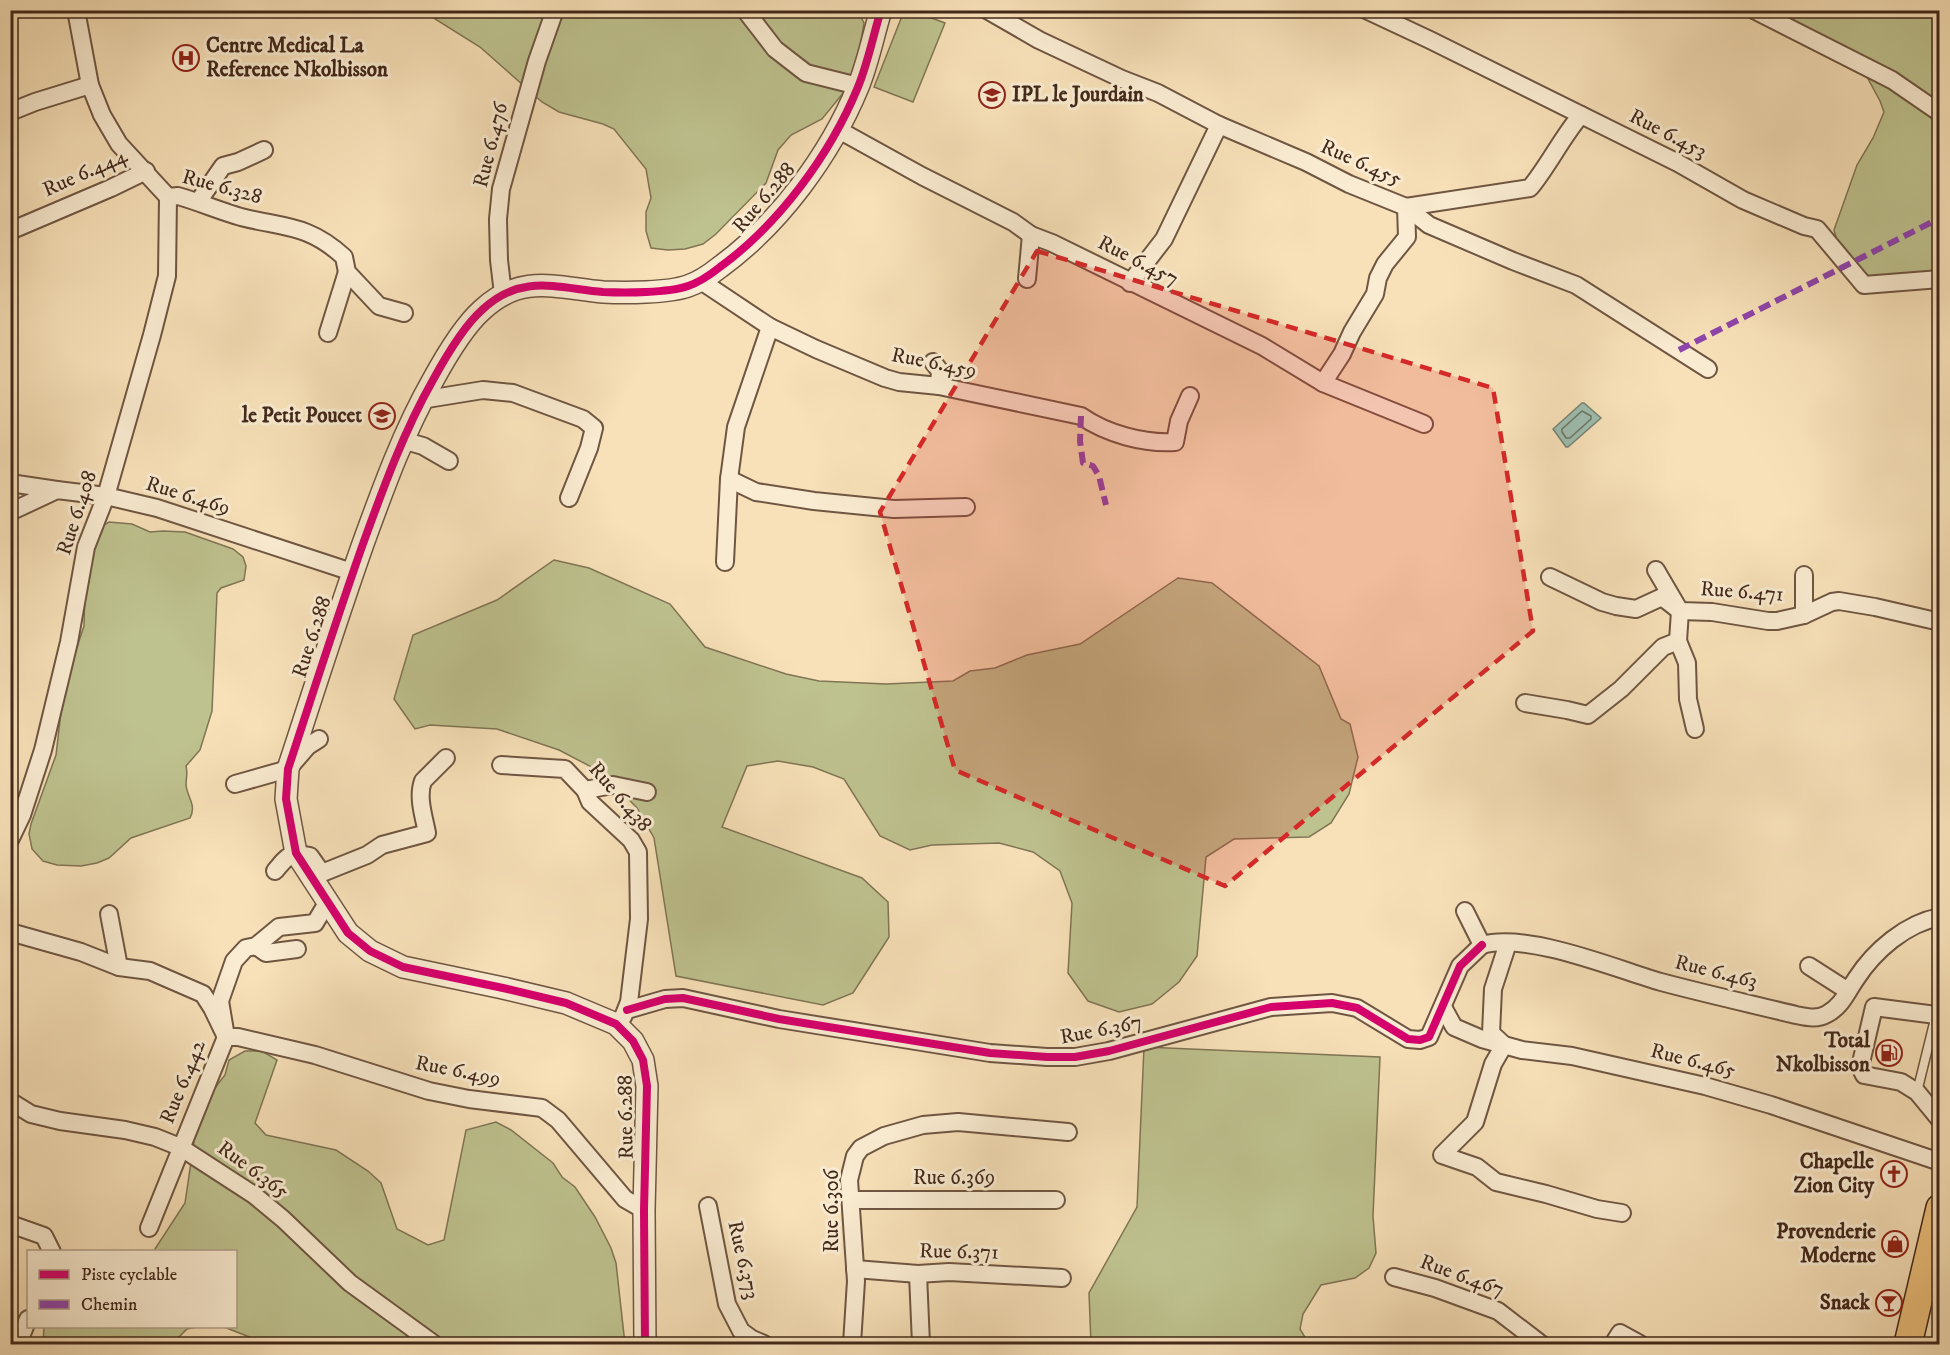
<svg xmlns="http://www.w3.org/2000/svg" width="1950" height="1355" viewBox="0 0 1950 1355" font-family="'IM FELL DW Pica',serif">
<style>
.green{fill:#bec28f;stroke:#807554;stroke-width:1.5}
.water{fill:#9dbeb0;stroke:#788274;stroke-width:1.5}
.lines{fill:none;stroke-linecap:round;stroke-linejoin:round}
.shore{stroke:#6f7365;stroke-width:1.5}
.service-casing{stroke:#6f5642;stroke-width:11}
.minor-casing{stroke:#6f5642;stroke-width:20}
.tertiary-casing{stroke:#6f5642;stroke-width:24}
.primary-casing{stroke:#41281a;stroke-width:30}
.service{stroke:#faecd2;stroke-width:8}
.minor{stroke:#faecd2;stroke-width:16}
.tertiary{stroke:#faecd2;stroke-width:21}
.primary{stroke:#ecc07c;stroke-width:27}
.quiet{stroke:#8e44ad;stroke-width:6;stroke-dasharray:12 6;stroke-linecap:butt}
.cycleway-casing{stroke:#faecd2;stroke-width:11}
.cycleway{stroke:#d6006c;stroke-width:8}
.marked{fill:#d62828;fill-opacity:0.2;stroke:#d62828;stroke-width:4.5;stroke-dasharray:12 8;stroke-linejoin:round}
.labels{text-anchor:middle;dominant-baseline:central;stroke-width:6;stroke-linejoin:round;paint-order:stroke}
.poi-label{font-size:21px;font-weight:bold;fill:#41281a;stroke:#faecd2;text-anchor:end}
.street-label{font-size:21px;fill:#41281a;stroke:#faecd2}
</style>
<rect width="100%" height="100%" fill="#f8e1b9"/>
<filter id="stains"><feTurbulence type="fractalNoise" baseFrequency=".00333" numOctaves="4"/><feColorMatrix values="0 0 0 0 .2 0 0 0 0 .09 0 0 0 0 .02 0 0 0 .5 -.17"/></filter>
<radialGradient id="worn" r=".72"><stop offset=".6" stop-color="#630" stop-opacity="0"/><stop offset="1" stop-color="#630" stop-opacity=".3"/></radialGradient>
<g class="green">
<polygon points="857,10 864,23 858,59 844,92 822,119 791,135 778,150 766,183 716,234 703,244 685,249 668,250 651,248 646,231 646,212 651,198 646,169 614,129 603,124 559,112 542,102 480,47 435,19 428,11"/>
<polygon points="904,11 913,11 945,23 913,102 874,87"/>
<polygon points="1769,11 1939,11 1939,280 1864,283 1839,248 1834,230 1857,165 1873,138 1884,112 1880,101 1860,64"/>
<path d="M109,522L132,524L150,532L163,531L185,532L233,549L243,557L246,566L244,580L221,588L217,593L212,711L200,750L186,766C188,773 186,778 186,785C187,797 197,805 190,818L131,838L109,858L97,863L81,866L57,865L43,861L32,849L29,834L31,824L56,755L64,686L84,626L85,588L95,536L102,526Z"/>
<polygon points="554,560 589,568 670,604 705,647 786,674 819,681 886,684 953,681 970,671 995,668 1027,655 1080,644 1178,578 1212,583 1319,666 1341,719 1350,724 1358,757 1349,794 1331,823 1309,837 1234,839 1206,857 1197,956 1179,982 1152,1004 1119,1012 1088,1001 1068,973 1072,903 1060,871 1033,852 999,843 932,845 910,850 880,836 844,779 813,767 778,761 747,766 722,827 862,878 888,902 889,937 853,993 823,1005 676,976 654,838 637,808 603,773 559,750 497,729 430,725 415,729 394,699 413,635 497,600"/>
<polygon points="1144,1047 1380,1057 1373,1216 1376,1253 1369,1268 1355,1278 1321,1285 1303,1314 1300,1329 1309,1344 1091,1344 1089,1293 1137,1207"/>
<polygon points="245,1051 262,1051 277,1060 255,1123 266,1135 336,1150 368,1171 381,1183 397,1229 428,1245 444,1240 466,1130 496,1122 511,1130 553,1163 562,1177 575,1187 595,1217 611,1248 616,1263 625,1344 260,1344 252,1338 224,1327 236,1326 236,1252 153,1252 185,1203 195,1135 214,1089 225,1075 229,1060"/>
<polygon points="44,1327 44,1326 197,1327 187,1329 172,1344 43,1344"/>
</g>
<polygon class="water" points="1582,403 1584,403 1601,418 1568,447 1566,447 1553,429"/>
<g class="lines">
<polygon class="shore" points="1582,411 1591,416 1591,419 1570,438 1566,438 1562,432 1562,429"/>
<defs>
<polyline id="service" points="1917,1092 1936,1015"/>
<g id="minor">
<path d="M76,10L90,85L102,115L119,144L168,197L178,196C199,202 220,211 241,217C284,228 308,224 344,257L347,272L379,306L404,313"/>
<polyline points="745,10 775,49 806,73 858,86"/>
<polyline points="987,10 1039,40 1122,79 1158,93 1219,125 1306,162 1349,184 1406,207 1429,225 1513,261 1576,285 1708,369"/>
<polyline points="1366,10 1430,40 1678,163 1743,200 1804,226 1817,229 1864,285 1940,279"/>
<polyline points="1754,10 1892,80 1940,113"/>
<polyline points="10,112 35,102 90,85"/>
<polyline points="837,129 922,176 1013,222 1031,235 1052,243 1262,346 1323,383 1424,424"/>
<polyline points="198,202 223,166 238,162 264,150"/>
<polyline points="10,231 111,188 146,171"/>
<polyline points="1027,279 1031,235"/>
<path d="M701,281L770,327L816,349L885,378L899,382L939,386L1081,416C1107,434 1144,444 1175,442L1179,421L1190,396"/>
<polyline points="1130,283 1164,239 1219,125"/>
<polyline points="503,294 499,260 498,219 501,189 537,61 555,10"/>
<polyline points="328,333 347,272"/>
<polyline points="933,362 940,371 939,386"/>
<path d="M1323,383L1342,354L1352,332L1375,294L1378,278L1385,264L1407,237L1406,207L1530,188C1549,165 1562,137 1581,115"/>
<polyline points="421,400 483,390 513,393 583,419 594,428 589,448 569,498"/>
<polyline points="402,440 423,446 449,461"/>
<polyline points="729,479 756,492 814,501 894,509 966,507"/>
<polyline points="10,483 57,490"/>
<polyline points="10,512 57,490 106,496 157,508 352,572"/>
<polyline points="725,562 729,479 736,427 770,327"/>
<polyline points="1804,575 1804,615"/>
<polyline points="1550,577 1602,602 1616,606 1636,609 1662,597 1680,611 1712,612 1768,621 1777,621 1804,615 1832,602 1839,601 1875,607 1940,622"/>
<polyline points="1678,641 1687,663 1688,699 1695,729"/>
<polyline points="1525,703 1567,710 1588,715 1621,689 1663,647 1678,641 1680,611 1656,570"/>
<polyline points="501,765 565,769 585,790 590,802 631,840 638,852 639,919 629,1002 623,1017"/>
<polyline points="235,784 288,769 308,746 319,739"/>
<polyline points="585,790 613,785 647,792"/>
<polyline points="10,840 22,815 43,750 69,642 86,547 106,496 152,335 167,276 168,197"/>
<path d="M275,871C288,855 290,852 310,856L322,873L367,855L382,845L427,833C424,817 417,797 423,781L446,758"/>
<path d="M1465,911L1482,945C1528,932 1616,969 1661,982C1706,994 1751,1004 1796,1015C1806,1017 1817,1020 1827,1014C1842,1006 1847,992 1856,979C1874,951 1906,923 1940,917"/>
<polyline points="109,914 119,967"/>
<polyline points="10,932 81,952 119,967 150,971 203,994 212,1008 226,1037 238,1037 315,1055 429,1091 469,1099 542,1108 558,1120 625,1199 644,1210"/>
<polyline points="1508,943 1493,989 1491,1033 1504,1045 1493,1064 1475,1122 1442,1155 1477,1167 1496,1182 1546,1194 1597,1209 1622,1213"/>
<polyline points="256,946 266,953 297,949"/>
<polyline points="1809,966 1848,991"/>
<polyline points="1443,1007 1454,1027 1482,1039 1522,1050 1572,1056 1705,1086 1771,1105 1940,1162"/>
<polyline points="1940,1009 1936,1015 1874,1007 1860,1067 1864,1075 1901,1082 1917,1092 1940,1120"/>
<polyline points="627,1010 665,999 683,998 779,1019 990,1053 1047,1057 1075,1057 1109,1051 1271,1007 1332,1003 1357,1008 1408,1039 1420,1040 1429,1037 1460,966 1482,945"/>
<polyline points="10,1101 31,1114 60,1121 125,1130 155,1137 180,1147 254,1195 283,1219 350,1283 434,1344"/>
<polyline points="852,1200 1056,1200"/>
<polyline points="708,1206 727,1304 741,1331 752,1339 764,1344"/>
<polyline points="10,1224 44,1236 52,1252"/>
<polyline points="149,1228 226,1037 220,1001 234,961 246,948 256,946 279,927 315,923 327,903"/>
<polyline points="855,1269 918,1274 949,1272 1062,1278"/>
<polyline points="918,1274 921,1344"/>
<polyline points="1394,1277 1435,1288 1498,1311 1541,1344"/>
<polyline points="18,1344 28,1319"/>
<polyline points="852,1344 856,1281 849,1180 855,1156 861,1148 884,1136 923,1125 958,1122 1068,1132"/>
<polyline points="1613,1344 1620,1333 1640,1344"/>
</g>
<path id="tertiary" d="M645,1344L644,1210L647,1086L643,1060L633,1041L616,1024L566,1003L503,988L403,967L370,951L348,933L296,853L286,799L288,769C313,693 337,617 364,541C384,486 404,431 433,380C445,358 464,326 482,310C521,273 557,288 603,292C625,293 668,293 688,286C700,282 710,275 720,267C779,224 830,155 858,87C868,63 873,36 881,10"/>
<polyline id="primary" points="1908,1344 1940,1208"/>
</defs>
<use href="#service" class="service-casing"/>
<use href="#minor" class="minor-casing"/>
<use href="#tertiary" class="tertiary-casing"/>
<use href="#primary" class="primary-casing"/>
<use href="#service" class="service"/>
<use href="#minor" class="minor"/>
<use href="#tertiary" class="tertiary"/>
<use href="#primary" class="primary"/>
<g class="quiet">
<polyline points="1679,350 1940,218"/>
<polyline points="1081,416 1080,441 1083,463 1093,466 1099,476 1106,505"/>
</g>
<defs>
<g id="cycleway">
<polyline points="627,1010 665,999 683,998 779,1019 990,1053 1047,1057 1075,1057 1109,1051 1271,1007 1332,1003 1357,1008 1408,1039 1420,1040 1429,1037 1460,966 1482,945"/>
<path d="M645,1344L644,1210L647,1086L643,1060L633,1041L616,1024L566,1003L503,988L403,967L370,951L348,933L296,853L286,799L288,769C313,693 337,617 364,541C384,486 404,431 433,380C445,358 464,326 482,310C521,273 557,288 603,292C625,293 668,293 688,286C700,282 710,275 720,267C779,224 830,155 858,87C868,63 873,36 881,10"/>
</g>
</defs>
<use href="#cycleway" class="cycleway-casing"/>
<use href="#cycleway" class="cycleway"/>
</g>
<path class="marked" d="M1037,251L1493,388L1533,631L1225,886L955,770L880,512Z"/>
<defs>
<symbol id="hospital-ring" viewBox="-11 -11 22 22"><circle r="9.5" fill="#faecd2" stroke="#8f2418" stroke-width="1.5"/><path d="M-5-5h3v3.5h4V-5h3V5h-3V1.5h-4V5h-3Z" fill="#8f2418"/></symbol>
<symbol id="school-ring" viewBox="-11 -11 22 22"><circle r="9.5" fill="#faecd2" stroke="#8f2418" stroke-width="1.5"/><path d="M0-5L7-2L0 1L-7-2ZM-4 1L0 2.5L4 1V4Q0 6-4 4Z" fill="#8f2418"/></symbol>
<symbol id="fuel-ring" viewBox="-11 -11 22 22"><circle r="9.5" fill="#faecd2" stroke="#8f2418" stroke-width="1.5"/><path d="M-5.5-6h7V0h2V4h1.3V-2.5L3-4.5l.8-.8L6-3V5H2.5V1h-1V6h-7ZM-4.2-4.7v3.2H.2V-4.7Z" fill="#8f2418"/></symbol>
<symbol id="church-ring" viewBox="-11 -11 22 22"><circle r="9.5" fill="#faecd2" stroke="#8f2418" stroke-width="1.5"/><path d="M-1.2-6h2.4v3.5h3.3v2.4h-3.3V6h-2.4V-.1h-3.3v-2.4h3.3Z" fill="#8f2418"/></symbol>
<symbol id="shop-ring" viewBox="-11 -11 22 22"><circle r="9.5" fill="#faecd2" stroke="#8f2418" stroke-width="1.5"/><path d="M-5-2.5h2.3a2.7 3.5 0 0 1 5.4 0H5L5.5 6h-11ZM-1.5-2.5h3a1.5 2.3 0 0 0-3 0Z" fill="#8f2418"/></symbol>
<symbol id="bar-ring" viewBox="-11 -11 22 22"><circle r="9.5" fill="#faecd2" stroke="#8f2418" stroke-width="1.5"/><path d="M-6-5H6L.8 .8V4.5H3.5V6h-7V4.5H-.8V.8Z" fill="#8f2418"/></symbol>
</defs>
<g fill-rule="evenodd">
<use href="#hospital-ring" x="171" y="43" width="30" height="30"/>
<use href="#school-ring" x="977" y="80" width="30" height="30"/>
<use href="#school-ring" x="367" y="401" width="30" height="30"/>
<use href="#fuel-ring" x="1874" y="1038" width="30" height="30"/>
<use href="#church-ring" x="1879" y="1159" width="30" height="30"/>
<use href="#shop-ring" x="1880" y="1229" width="30" height="30"/>
<use href="#bar-ring" x="1874" y="1288" width="30" height="30"/>
</g>
<g class="labels">
<g class="poi-label">
<text x="206" y="46" text-anchor="start">Centre Medical La<tspan x="206" dy="24">Reference Nkolbisson</tspan></text>
<text x="1012" y="95" text-anchor="start">IPL le Jourdain</text>
<text x="362" y="416">le Petit Poucet</text>
<text x="1870" y="1041">Total<tspan x="1870" dy="24">Nkolbisson</tspan></text>
<text x="1874" y="1162">Chapelle<tspan x="1874" dy="24">Zion City</tspan></text>
<text x="1876" y="1232">Provenderie<tspan x="1876" dy="24">Moderne</tspan></text>
<text x="1870" y="1303">Snack</text>
</g>
<g class="street-label">
<text transform="translate(1668 134) rotate(27)">Rue 6.453</text>
<text transform="translate(491 145) rotate(-76)">Rue 6.476</text>
<text transform="translate(1361 163) rotate(24)">Rue 6.455</text>
<text transform="translate(85 173) rotate(-24)">Rue 6.444</text>
<text transform="translate(222 187) rotate(15)">Rue 6.328</text>
<text transform="translate(764 198) rotate(-50)">Rue 6.288</text>
<text transform="translate(1138 261) rotate(27)">Rue 6.457</text>
<text transform="translate(934 363) rotate(11)">Rue 6.459</text>
<text transform="translate(188 496) rotate(17)">Rue 6.469</text>
<text transform="translate(77 513) rotate(-72)">Rue 6.408</text>
<text transform="translate(1742 592) rotate(4)">Rue 6.471</text>
<text transform="translate(312 637) rotate(-72)">Rue 6.288</text>
<text transform="translate(620 797) rotate(49)">Rue 6.438</text>
<text transform="translate(1716 972) rotate(14)">Rue 6.463</text>
<text transform="translate(1101 1030) rotate(-11)">Rue 6.367</text>
<text transform="translate(1693 1061) rotate(14)">Rue 6.465</text>
<text transform="translate(458 1071) rotate(11)">Rue 6.499</text>
<text transform="translate(183 1082) rotate(-68)">Rue 6.442</text>
<text transform="translate(626 1117) rotate(-91)">Rue 6.288</text>
<text transform="translate(253 1170) rotate(36)">Rue 6.365</text>
<text x="954" y="1178">Rue 6.369</text>
<text transform="translate(832 1211) rotate(-90)">Rue 6.306</text>
<text transform="translate(959 1252) rotate(1)">Rue 6.371</text>
<text transform="translate(743 1260) rotate(77)">Rue 6.373</text>
<text transform="translate(1462 1276) rotate(20)">Rue 6.467</text>
</g>
</g>
<rect width="1950" height="1355" fill="none" stroke="#f8e1b9" stroke-width="36"/>
<rect x="12" y="12" width="1926" height="1331" fill="none" stroke="#41281a" stroke-width="3"/>
<rect x="18" y="18" width="1914" height="1319" fill="none" stroke="#41281a" stroke-width="1.5"/>
<rect x="27" y="1250" width="210" height="78" fill="#faecd2" stroke="#b09e88" stroke-width="1.5"/>
<rect x="39" y="1270" width="30" height="9" fill="#d6006c" stroke="#b09e88" stroke-width="1.5"/>
<text x="81" y="1280" font-size="18" fill="#41281a">Piste cyclable</text>
<rect x="39" y="1300" width="30" height="9" fill="#8e44ad" stroke="#b09e88" stroke-width="1.5"/>
<text x="81" y="1310" font-size="18" fill="#41281a">Chemin</text>
<rect width="100%" height="100%" filter="url(#stains)"/>
<rect width="100%" height="100%" fill="url(#worn)"/>
</svg>
